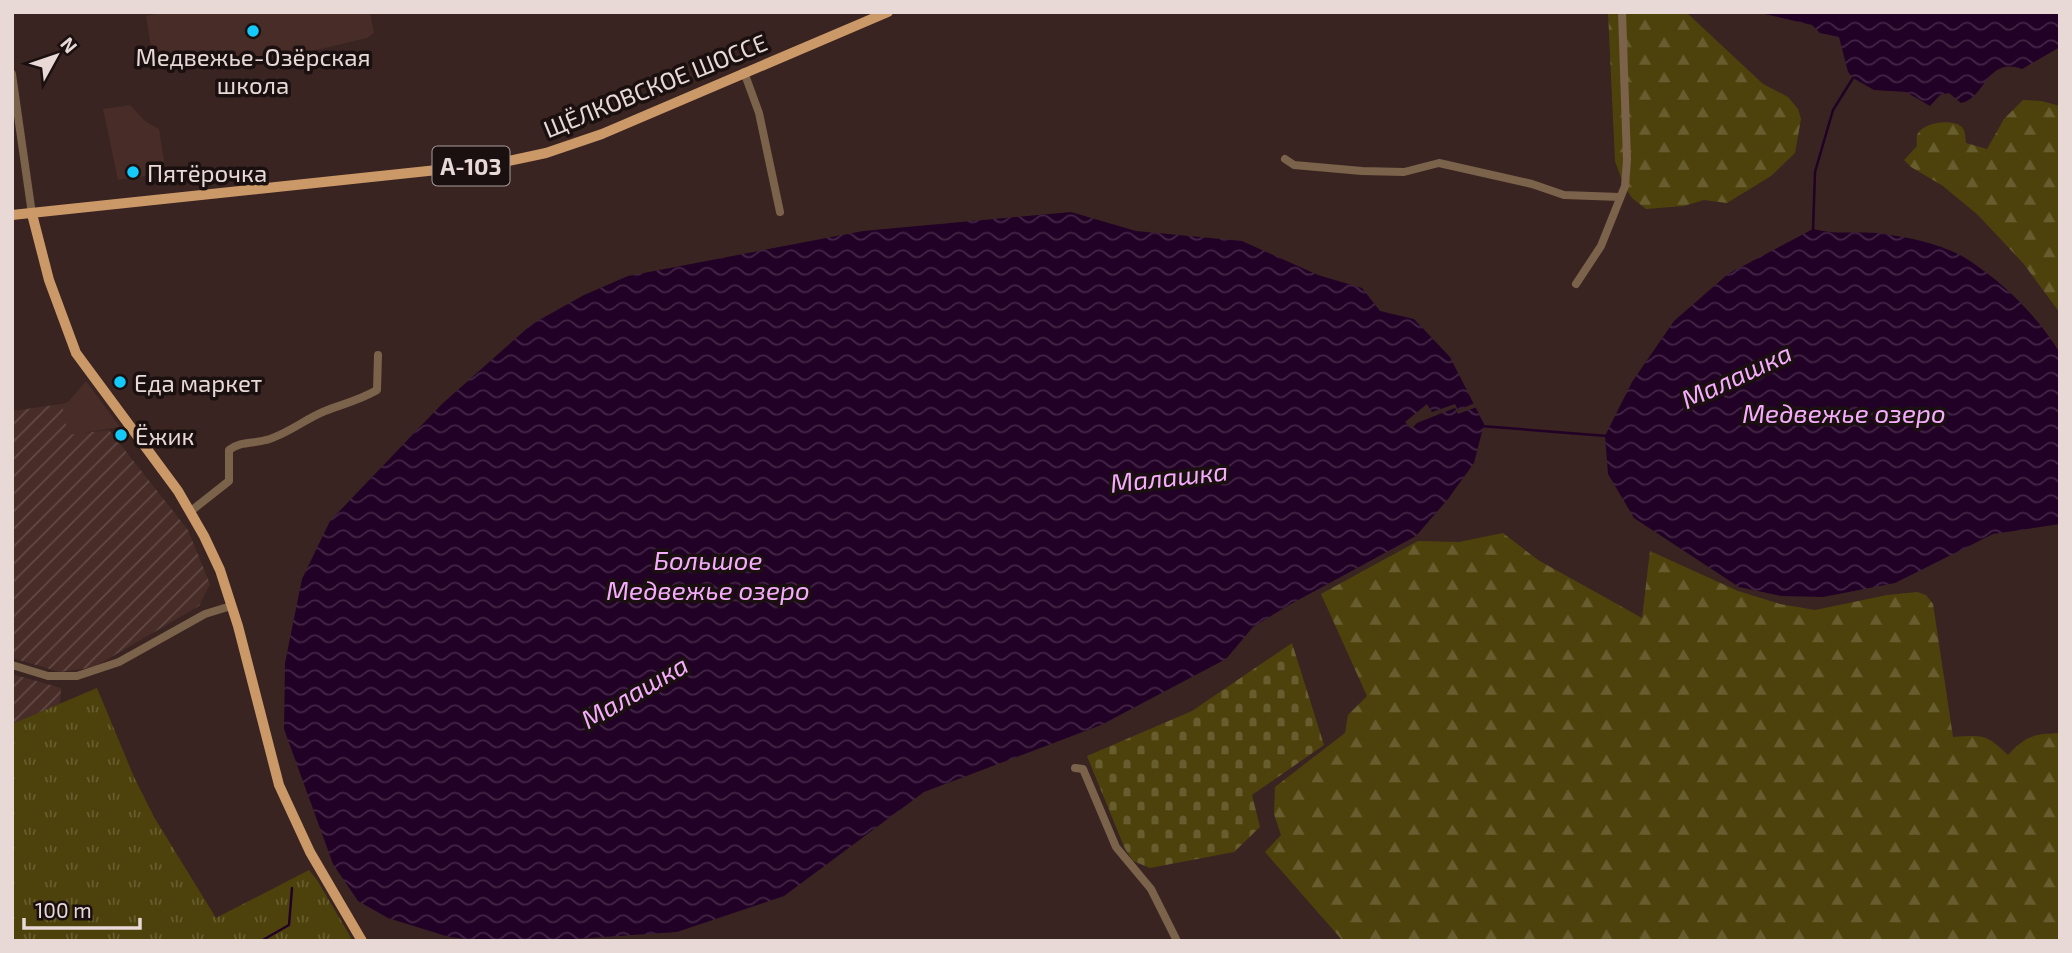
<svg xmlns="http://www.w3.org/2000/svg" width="2072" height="953" viewBox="0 0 2072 953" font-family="'Exo 2',sans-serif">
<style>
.built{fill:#472c28}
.industrial{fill:url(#industrial-furrows)}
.grass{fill:url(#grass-tufts)}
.forest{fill:url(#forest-firs)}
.cemetery{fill:url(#cemetery-stones)}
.water{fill:url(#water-waves)}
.pier{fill:#392421}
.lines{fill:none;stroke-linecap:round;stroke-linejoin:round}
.stream{stroke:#220126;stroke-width:2.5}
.minor{stroke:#7b624b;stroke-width:8}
.major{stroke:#cb9868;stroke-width:10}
.poi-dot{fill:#14cafb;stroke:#1a100f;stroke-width:2.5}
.labels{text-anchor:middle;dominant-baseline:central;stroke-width:7;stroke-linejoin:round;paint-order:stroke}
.shield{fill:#1a100f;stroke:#aa9d9b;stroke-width:2}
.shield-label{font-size:23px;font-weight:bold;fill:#e8d9d7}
.poi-label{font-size:24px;fill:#e8d9d7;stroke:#1a100f;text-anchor:start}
.street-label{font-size:24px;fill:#e8d9d7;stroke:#1a100f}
.water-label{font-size:26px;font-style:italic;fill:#f5acfc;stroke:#1a100f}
</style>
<defs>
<pattern id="industrial-furrows" width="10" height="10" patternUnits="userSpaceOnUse" patternTransform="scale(1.75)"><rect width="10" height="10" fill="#472c28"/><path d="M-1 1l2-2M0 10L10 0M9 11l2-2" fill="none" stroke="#624a46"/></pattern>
<pattern id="grass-tufts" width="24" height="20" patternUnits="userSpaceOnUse" patternTransform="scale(1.75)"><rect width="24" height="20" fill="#4e420c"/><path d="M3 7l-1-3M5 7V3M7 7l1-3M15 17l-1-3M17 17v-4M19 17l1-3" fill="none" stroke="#685d2f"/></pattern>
<pattern id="forest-firs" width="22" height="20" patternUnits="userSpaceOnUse" patternTransform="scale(1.75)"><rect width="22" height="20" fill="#4e420c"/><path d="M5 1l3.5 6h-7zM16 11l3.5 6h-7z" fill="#685d2f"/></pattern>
<pattern id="cemetery-stones" width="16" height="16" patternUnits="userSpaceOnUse" patternTransform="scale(1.75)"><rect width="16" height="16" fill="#4e420c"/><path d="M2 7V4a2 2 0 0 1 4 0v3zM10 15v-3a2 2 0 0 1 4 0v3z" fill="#685d2f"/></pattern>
<pattern id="water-waves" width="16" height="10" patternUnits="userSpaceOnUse" patternTransform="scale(1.75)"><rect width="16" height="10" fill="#220126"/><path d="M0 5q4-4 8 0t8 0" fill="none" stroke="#422545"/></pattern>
</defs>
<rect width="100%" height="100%" fill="#392421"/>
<g class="built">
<polygon points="165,12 370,12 374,33 367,38 321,49 201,70 197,61 154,68 146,16"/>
<polygon points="130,105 145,121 159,129 166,173 118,180 103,109"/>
<polygon points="86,381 120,427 67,436 62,404 68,402"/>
</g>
<g class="industrial">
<polygon points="62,404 68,435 109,430 188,530 210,584 199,606 94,667 60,672 12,658 12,411"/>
<polygon points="12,674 61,688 60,704 12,724"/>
</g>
<polygon class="grass" points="97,688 134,777 154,817 216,918 309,870 317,880 353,941 12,941 12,724"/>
<g class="forest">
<polygon points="1608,12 1686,12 1763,84 1788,97 1798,109 1801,119 1795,153 1771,176 1727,203 1704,200 1684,206 1646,209 1632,198 1624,186 1615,161"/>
<path d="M2023,100L2041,101L2060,106V313L2023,263L1978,215L1943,186L1911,167L1904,160L1917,146C1917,143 1916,139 1917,135C1922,122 1953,118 1962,127C1966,132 1965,138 1966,143L1987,149L2004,119Z"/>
<path d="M1503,533L1538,560L1642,618L1650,551L1738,591L1780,604L1815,610L1887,595L1917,592L1926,595L1933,604L1953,737C1984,735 1986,734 2008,755C2026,736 2033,734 2060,733V941H1343L1265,852L1281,835L1274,814L1275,787L1345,733L1348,715L1367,696L1321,594L1418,541L1459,542Z"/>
</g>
<polygon class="cemetery" points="1292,643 1324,745 1252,795 1260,827 1234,852 1150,868 1133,861 1125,849 1087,756 1192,711"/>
<g class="water">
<path d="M1756,12H2060V47L2022,69C1986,56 1985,99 1961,103L1949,93L1940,95L1930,106L1906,92L1874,90L1853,78L1848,72L1839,37L1820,33L1812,25Z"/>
<polygon points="1071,212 1136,231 1242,241 1318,275 1362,288 1380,311 1414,319 1450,357 1484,424 1474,463 1448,499 1416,536 1289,605 1253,627 1226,659 1101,725 924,792 784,896 677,932 545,941 484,941 449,937 388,918 358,901 333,864 284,729 285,663 302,579 330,521 442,404 532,324 584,295 628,276 863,231"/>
<path d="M1813,229C1838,235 1854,231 1878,233C1907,237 1945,244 1970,261C2005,284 2038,317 2060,353V524L1993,534L1895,583L1823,597L1781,596L1739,587L1634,518L1608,474L1605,436L1632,382L1674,321L1728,274Z"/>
</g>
<polygon class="pier" points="1474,397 1480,412 1477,407 1458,414 1455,408 1417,423 1411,429 1405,422 1427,404 1432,412 1455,404 1458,410 1475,403"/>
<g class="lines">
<g class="stream">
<polyline points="1813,231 1815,172 1833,110 1853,78"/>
<polyline points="1481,426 1607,436"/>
<polyline points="261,941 289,925 292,888"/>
</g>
<g class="minor">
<polyline points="744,72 759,113 780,212"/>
<polyline points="12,74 32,214"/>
<polyline points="1285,159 1294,165 1362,171 1404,172 1439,163 1532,184 1564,195 1620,197"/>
<polyline points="1576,284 1601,246 1625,186 1627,160 1622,12"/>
<path d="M191,511L229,481V450C241,441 252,444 266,440C286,435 305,419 325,411C343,404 360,400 377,390L378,355"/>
<polyline points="12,665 48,676 77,676 119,662 205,614 231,606"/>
<polyline points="1075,768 1083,769 1116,847 1151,889 1177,941"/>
</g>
<g class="major">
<polyline points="32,214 49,280 76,353 178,491 204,536 220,570 238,626 279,785 310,852 362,941"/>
<polyline points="12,215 494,164 546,153 602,134 888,12"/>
</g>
</g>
<g class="poi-dot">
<circle cx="253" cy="31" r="7"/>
<circle cx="133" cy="172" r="7"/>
<circle cx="120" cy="382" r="7"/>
<circle cx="121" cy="435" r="7"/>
</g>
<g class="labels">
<rect class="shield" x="432.5" y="146.5" width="77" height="39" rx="5"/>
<g class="shield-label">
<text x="471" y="166">А-103</text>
</g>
<g class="poi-label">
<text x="253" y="56" text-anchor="middle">Медвежье-Озёрская<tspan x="253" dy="28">школа</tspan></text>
<text x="147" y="172">Пятёрочка</text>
<text x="134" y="382">Еда маркет</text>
<text x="135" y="435">Ёжик</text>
</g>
<g class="street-label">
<text transform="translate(655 85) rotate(-22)">ЩЁЛКОВСКОЕ ШОССЕ</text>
</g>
<g class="water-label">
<text transform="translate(1736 375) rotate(-25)">Малашка</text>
<text x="1844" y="412">Медвежье озеро</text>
<text transform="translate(1169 476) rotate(-6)">Малашка</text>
<text x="708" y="559">Большое<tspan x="708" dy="30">Медвежье озеро</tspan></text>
<text transform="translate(634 691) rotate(-30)">Малашка</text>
</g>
</g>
<rect width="2072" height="953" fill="none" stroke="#e8d9d7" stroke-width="28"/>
<g transform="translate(56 56) rotate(50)" stroke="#1a100f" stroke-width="5" paint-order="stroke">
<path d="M0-5L12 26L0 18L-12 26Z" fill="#e8d9d7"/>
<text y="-10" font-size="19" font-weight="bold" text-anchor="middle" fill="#e8d9d7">N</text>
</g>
<path d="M24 918v10h116v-10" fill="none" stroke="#e8d9d7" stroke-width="3.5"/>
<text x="35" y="918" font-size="21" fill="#e8d9d7" stroke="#1a100f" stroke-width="5" paint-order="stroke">100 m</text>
</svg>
